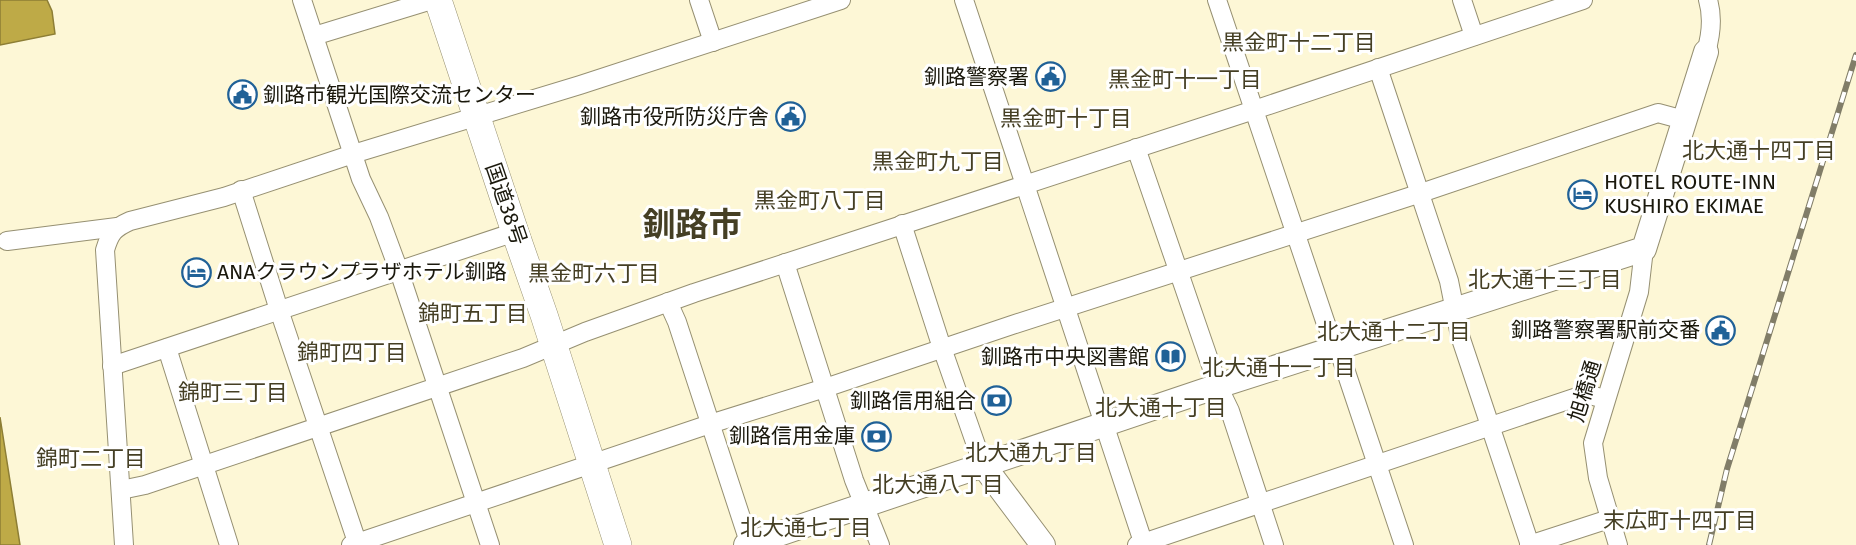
<svg xmlns="http://www.w3.org/2000/svg" width="1856" height="545" viewBox="0 0 1856 545" font-family="'Fira Sans','Noto Sans JP',sans-serif">
<style>
.water{fill:#beaa47;stroke:#8d7e35;stroke-width:1.5}
.lines{fill:none;stroke-linecap:round;stroke-linejoin:round}
.minor-casing{stroke:#969072;stroke-width:20}
.major-casing{stroke:#969072;stroke-width:26}
.highway-casing{stroke:#969072;stroke-width:28}
.minor{stroke:#fff;stroke-width:18}
.major{stroke:#fff;stroke-width:24}
.highway{stroke:#fff;stroke-width:27}
.rail-casing{stroke:#817d68;stroke-width:6}
.rail{stroke:#fff;stroke-width:4;stroke-dasharray:11;stroke-linecap:butt}
.labels{text-anchor:middle;dominant-baseline:central;stroke-width:6;stroke-linejoin:round;paint-order:stroke}
.poi-label{font-size:21px;fill:#1a180c;stroke:#fff;text-anchor:end}
.street-label{font-size:21px;fill:#1a180c;stroke:#fff}
.neighbourhood-label{font-size:22px;fill:#453f24;stroke:#fff}
.town-label{font-size:33px;font-weight:bold;fill:#453f24;stroke:#fff}
</style>
<rect width="100%" height="100%" fill="#fdf7d6"/>
<g class="water">
<polygon points="0,0 47,0 52,11 55,34 0,45"/>
<polygon points="0,417 20,545 0,545"/>
</g>
<g class="lines">
<defs>
<g id="minor">
<polyline points="302,0 361,179 379,217 399,271 490,545"/>
<polyline points="699,0 713,42"/>
<polyline points="964,0 1144,545"/>
<polyline points="1217,0 1326,324 1338,348 1404,545"/>
<polyline points="1462,0 1474,36"/>
<polyline points="314,36 432,0"/>
<path d="M1706,52C1711,35 1713,17 1708,0"/>
<polyline points="1378,68 1449,281 1460,336 1530,545"/>
<polyline points="1136,148 1218,386 1230,411 1274,545"/>
<polyline points="241,190 279,310 358,545"/>
<polyline points="902,224 942,348 983,465"/>
<polyline points="7,241 117,227"/>
<polyline points="785,263 854,480 880,545"/>
<polyline points="668,302 677,322 750,545"/>
<polyline points="167,348 229,545"/>
<polyline points="112,366 515,232"/>
<polyline points="121,490 145,485 523,358 585,332 694,293 1254,110 1583,0"/>
<path d="M124,545L105,250C110,233 114,228 130,221L224,197L353,154L580,85L841,0"/>
<polyline points="351,545 710,424 825,388 1012,325 1421,193 1658,113 1684,120"/>
<polyline points="1137,545 1586,394 1605,399"/>
<polyline points="1529,545 1609,519"/>
<polyline points="1618,545 1598,478 1593,443 1639,292 1644,249"/>
</g>
<g id="major">
<polyline points="983,465 1043,545"/>
<polyline points="746,545 1218,386 1644,249 1706,52"/>
</g>
<polyline id="highway" points="438,0 515,232 544,315 618,545"/>
</defs>
<use href="#minor" class="minor-casing"/>
<use href="#major" class="major-casing"/>
<use href="#highway" class="highway-casing"/>
<use href="#minor" class="minor"/>
<use href="#major" class="major"/>
<use href="#highway" class="highway"/>
<defs>
<polyline id="rail" points="1709,545 1727,469 1856,55"/>
</defs>
<use href="#rail" class="rail-casing"/>
<use href="#rail" class="rail"/>
</g>
<defs>
<symbol id="civic-ring" viewBox="-11 -11 22 22"><circle r="9.5" fill="#fff" stroke="#206197" stroke-width="1.5"/><path d="M-.6-6.5H3V-4.5H.6V-3L4-1V1h2V6H-6V1h2V-1L-.6-3ZM-1.2 2.5V6h2.4V2.5Z" fill="#206197"/></symbol>
<symbol id="hotel-ring" viewBox="-11 -11 22 22"><circle r="9.5" fill="#fff" stroke="#206197" stroke-width="1.5"/><path d="M-6-4.5h1.5V1H6V5H4.5V3h-9V5H-6ZM-4 0a1.8 1.8 0 1 1 3.6 0ZM.5 0V-2.5h3Q6-2.5 6 0Z" fill="#206197"/></symbol>
<symbol id="library-ring" viewBox="-11 -11 22 22"><circle r="9.5" fill="#fff" stroke="#206197" stroke-width="1.5"/><path d="M-6-4Q-3-5.5-.7-3.5V5Q-3 3-6 4ZM6-4Q3-5.5 .7-3.5V5Q3 3 6 4Z" fill="#206197"/></symbol>
<symbol id="bank-ring" viewBox="-11 -11 22 22"><circle r="9.5" fill="#fff" stroke="#206197" stroke-width="1.5"/><path d="M-6-4H6V4H-6ZM0-2.3a2.3 2.3 0 1 0 0 4.6a2.3 2.3 0 1 0 0-4.6Z" fill="#206197"/></symbol>
</defs>
<g fill-rule="evenodd">
<use href="#civic-ring" x="1034" y="60" width="33" height="33"/>
<use href="#civic-ring" x="226" y="78" width="33" height="33"/>
<use href="#civic-ring" x="774" y="100" width="33" height="33"/>
<use href="#hotel-ring" x="1566" y="178" width="33" height="33"/>
<use href="#hotel-ring" x="180" y="256" width="33" height="33"/>
<use href="#civic-ring" x="1704" y="314" width="33" height="33"/>
<use href="#library-ring" x="1154" y="340" width="33" height="33"/>
<use href="#bank-ring" x="980" y="384" width="33" height="33"/>
<use href="#bank-ring" x="860" y="420" width="33" height="33"/>
</g>
<g class="labels">
<g class="poi-label">
<text x="1029" y="77">釧路警察署</text>
<text x="263" y="95" text-anchor="start">釧路市観光国際交流センター</text>
<text x="769" y="117">釧路市役所防災庁舎</text>
<text x="1604" y="182" text-anchor="start">HOTEL ROUTE-INN<tspan x="1604" dy="24">KUSHIRO EKIMAE</tspan></text>
<text x="217" y="272" text-anchor="start">ANAクラウンプラザホテル釧路</text>
<text x="1700" y="330">釧路警察署駅前交番</text>
<text x="1149" y="357">釧路市中央図書館</text>
<text x="976" y="401">釧路信用組合</text>
<text x="855" y="436">釧路信用金庫</text>
</g>
<g class="street-label">
<text transform="translate(506 204) rotate(71)">国道38号</text>
<text transform="translate(1585 391) rotate(-73)">旭橋通</text>
</g>
<g class="neighbourhood-label">
<text x="1299" y="42">黒金町十二丁目</text>
<text x="1185" y="79">黒金町十一丁目</text>
<text x="1066" y="118">黒金町十丁目</text>
<text x="1759" y="150">北大通十四丁目</text>
<text x="938" y="161">黒金町九丁目</text>
<text x="820" y="200">黒金町八丁目</text>
<text x="594" y="273">黒金町六丁目</text>
<text x="1545" y="279">北大通十三丁目</text>
<text x="473" y="313">錦町五丁目</text>
<text x="1394" y="331">北大通十二丁目</text>
<text x="352" y="352">錦町四丁目</text>
<text x="1279" y="367">北大通十一丁目</text>
<text x="233" y="392">錦町三丁目</text>
<text x="1161" y="407">北大通十丁目</text>
<text x="1031" y="452">北大通九丁目</text>
<text x="91" y="458">錦町二丁目</text>
<text x="938" y="484">北大通八丁目</text>
<text x="1680" y="520">末広町十四丁目</text>
<text x="806" y="527">北大通七丁目</text>
</g>
<g class="town-label">
<text x="692" y="225">釧路市</text>
</g>
</g>
</svg>
